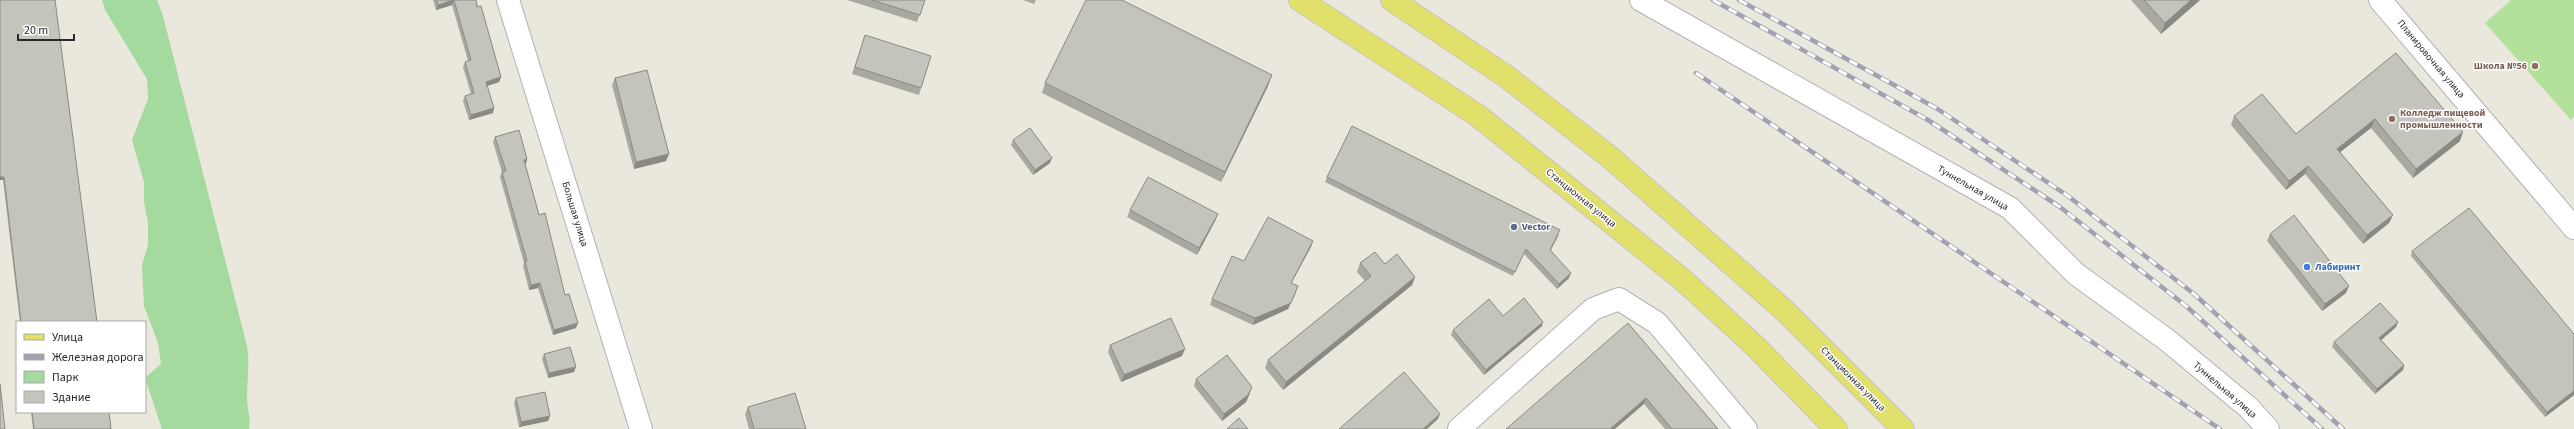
<svg xmlns="http://www.w3.org/2000/svg" width="2574" height="429" viewBox="0 0 2574 429" font-family="'Source Sans 3',sans-serif">
<style>
.green{fill:#a5da9f}
.pitch{fill:#b3e19c}
.lines{fill:none;stroke-linecap:round;stroke-linejoin:round}
.minor-casing{stroke:#b1b0bb;stroke-width:24}
.primary-casing{stroke:#c7c7c7;stroke-width:24}
.minor{stroke:#fff;stroke-width:22}
.primary{stroke:#e0e06b;stroke-width:22}
.rail-casing{stroke:#a2a0b1;stroke-width:4.5}
.rail{stroke:#fff;stroke-width:3;stroke-dasharray:9;stroke-linecap:butt}
.wall{fill:#a9a9a2}
.shaded-wall{fill:#8a8984}
.building{fill:#c5c4bc;stroke:#8a8984}
.education-dot{fill:#8d6e63;stroke:#fff;stroke-width:1.5}
.service-dot{fill:#5c6f8a;stroke:#fff;stroke-width:1.5}
.shop-dot{fill:#3f7fe0;stroke:#fff;stroke-width:1.5}
.labels{text-anchor:middle;dominant-baseline:central;stroke-width:3;stroke-linejoin:round;paint-order:stroke}
.street-label{font-size:10px;fill:#292929;stroke:#fff}
.education-label{font-size:10px;font-weight:bold;fill:#785e54;stroke:#fff;text-anchor:end}
.service-label{font-size:10px;font-weight:bold;fill:#4e5e75;stroke:#fff;text-anchor:start}
.shop-label{font-size:10px;font-weight:bold;fill:#366cbe;stroke:#fff;text-anchor:start}
</style>
<rect width="100%" height="100%" fill="#eae7dd"/>
<path class="green" d="M102,0H157L163,16L247,346C250,364 247,380 247,397C247,409 251,417 249,429H162L145,378L161,364L158,343L144,306L142,265L148,245V223L144,202V182L132,140L148,99L147,79L105,10Z"/>
<polygon class="pitch" points="2511,0 2574,0 2574,117 2571,120 2485,23"/>
<g class="lines">
<defs>
<g id="minor">
<polyline points="508,0 641,429"/>
<polyline points="1641,0 2010,208 2076,274 2167,340 2249,408 2268,429"/>
<polyline points="2380,0 2574,228"/>
<polyline points="1459,429 1593,309 1619,299 1657,323 1746,429"/>
</g>
<g id="primary">
<polyline points="1300,0 1477,115 1586,202 1683,280 1755,346 1836,429"/>
<polyline points="1392,0 1507,77 1611,158 1784,310 1903,429"/>
</g>
</defs>
<use href="#minor" class="minor-casing"/>
<use href="#primary" class="primary-casing"/>
<use href="#minor" class="minor"/>
<use href="#primary" class="primary"/>
<defs>
<g id="rail">
<polyline points="1713,0 1928,120 2060,207 2186,306 2322,429"/>
<polyline points="1739,0 1936,108 2068,196 2194,294 2343,429"/>
<polyline points="1696,73 2220,429"/>
</g>
</defs>
<use href="#rail" class="rail-casing"/>
<use href="#rail" class="rail"/>
</g>
<g class="wall">
<polygon points="0,0 97,322 20,322 3,180 0,180"/>
<polygon points="433,0 476,0 501,77 499,82 487,86 493,113 469,120 463,101 465,96 471,94 463,67 465,62 468,61 452,5 436,10"/>
<polygon points="847,0 925,0 917,22"/>
<polygon points="1023,0 1036,0 1034,4"/>
<polygon points="2131,0 2200,0 2161,34"/>
<polygon points="865,35 921,88 919,95 852,74"/>
<polygon points="2396,53 2460,141 2413,178 2371,128 2340,152 2393,215 2389,223 2363,244 2305,174 2286,190 2231,125 2234,116 2296,134"/>
<polygon points="615,78 669,154 666,161 634,169 612,85"/>
<polygon points="1045,83 1268,86 1221,182 1042,93"/>
<polygon points="495,137 527,159 525,164 539,215 565,295 576,328 553,335 538,288 529,290 523,266 524,263 500,177 502,172 493,142"/>
<polygon points="1013,140 1050,163 1033,175 1011,145"/>
<polygon points="1327,177 1559,235 1551,250 1569,278 1557,289 1524,254 1513,276 1325,182"/>
<polygon points="1130,210 1218,214 1215,221 1197,255 1127,217"/>
<polygon points="2270,234 2346,293 2322,311 2267,241"/>
<polygon points="1311,247 1291,283 1296,293 1288,309 1253,325 1210,305 1212,299 1244,261"/>
<polygon points="2412,251 2574,334 2574,395 2545,417 2411,256"/>
<polygon points="1360,263 1385,264 1415,277 1412,285 1283,390 1265,368 1268,360 1365,281 1357,272"/>
<polygon points="1503,316 1542,326 1484,375 1451,335 1453,330"/>
<polygon points="2398,322 2396,327 2381,340 2404,365 2403,370 2375,394 2332,347 2334,342"/>
<polygon points="1628,323 1718,429 1665,429 1644,404"/>
<polygon points="1110,345 1182,356 1121,382 1108,352"/>
<polygon points="544,354 574,372 548,378 542,359"/>
<polygon points="1196,379 1250,394 1246,402 1222,421 1194,386"/>
<polygon points="516,398 550,416 548,421 519,427 514,403"/>
<polygon points="748,407 806,429 749,429 745,414"/>
<polygon points="31,412 109,412 111,429 33,429"/>
</g>
<g class="shaded-wall">
<polygon points="454,0 452,5 436,10 438,5"/>
<polygon points="2191,0 2200,0 2161,34 2165,23"/>
<polygon points="1272,75 1268,86 1221,182 1225,172"/>
<polygon points="501,77 499,82 484,87 486,82"/>
<polygon points="494,108 493,113 469,120 471,115"/>
<polygon points="2375,119 2371,128 2334,157 2337,149"/>
<polygon points="2463,132 2460,141 2413,178 2416,169"/>
<polygon points="669,154 666,161 634,169 636,162"/>
<polygon points="1052,158 1050,163 1033,175 1035,170"/>
<polygon points="527,159 526,164 522,165 524,160"/>
<polygon points="2308,166 2305,174 2286,190 2289,181"/>
<polygon points="0,177 4,177 3,180 0,180"/>
<polygon points="1218,214 1215,221 1197,255 1199,248"/>
<polygon points="2393,215 2389,223 2363,244 2367,235"/>
<polygon points="1313,241 1311,247 1288,289 1291,283"/>
<polygon points="1571,273 1569,278 1557,289 1559,284"/>
<polygon points="1415,277 1412,285 1283,390 1286,382"/>
<polygon points="540,283 538,288 529,290 531,285"/>
<polygon points="1298,286 1288,309 1253,325 1255,318"/>
<polygon points="2349,286 2346,293 2322,311 2325,304"/>
<polygon points="1543,322 1542,326 1484,375 1486,370"/>
<polygon points="2398,322 2396,327 2378,343 2379,338"/>
<polygon points="578,323 576,328 553,335 554,330"/>
<polygon points="1185,349 1182,356 1121,382 1124,375"/>
<polygon points="2404,365 2403,370 2375,394 2377,389"/>
<polygon points="576,367 574,372 548,378 549,373"/>
<polygon points="1252,387 1246,402 1222,421 1224,414"/>
<polygon points="2574,391 2574,395 2545,417 2547,412"/>
<polygon points="1646,398 1644,404 1615,429 1610,429"/>
<polygon points="1440,414 1438,419 1427,429 1423,429"/>
<polygon points="550,416 548,421 519,427 521,422"/>
</g>
<g class="building">
<polygon points="0,0 55,0 97,322 21,322 4,177 0,177"/>
<polygon points="437,0 476,0 477,7 481,6 501,77 486,82 494,108 471,115 465,96 474,93 465,62 471,60 454,0 438,5"/>
<polygon points="872,0 925,0 920,15"/>
<polygon points="1086,0 1122,0 1272,75 1225,172 1045,83"/>
<polygon points="2144,0 2191,0 2165,23"/>
<polygon points="865,35 931,56 921,88 855,67"/>
<polygon points="2396,53 2463,132 2416,169 2375,119 2337,149 2393,215 2367,235 2308,166 2289,181 2234,116 2262,94 2296,134"/>
<polygon points="647,70 669,154 636,162 615,78"/>
<polygon points="1352,126 1560,230 1550,250 1571,273 1559,284 1526,249 1515,272 1327,177"/>
<polygon points="1030,128 1052,158 1035,170 1013,140"/>
<polygon points="519,130 527,159 524,160 539,215 545,213 565,295 569,294 578,323 554,330 540,283 531,285 525,261 527,261 502,172 506,171 495,137"/>
<polygon points="1148,177 1218,214 1199,248 1130,210"/>
<polygon points="2469,208 2574,334 2574,391 2547,412 2412,251"/>
<polygon points="2294,215 2349,286 2325,304 2270,234"/>
<polygon points="1268,217 1313,241 1291,283 1298,286 1291,303 1255,318 1212,299 1232,256 1244,261"/>
<polygon points="1375,252 1385,264 1397,254 1415,277 1286,382 1268,360 1371,276 1360,263"/>
<polygon points="1524,298 1543,322 1486,370 1453,330 1489,299 1503,316"/>
<polygon points="2380,303 2398,322 2379,338 2404,365 2377,389 2334,342"/>
<polygon points="1171,318 1185,349 1124,375 1110,345"/>
<polygon points="1628,323 1718,429 1672,429 1646,398 1610,429 1506,429"/>
<polygon points="570,347 576,367 549,373 544,354"/>
<polygon points="1227,355 1252,387 1248,395 1224,414 1196,379"/>
<polygon points="1404,372 1440,414 1423,429 1339,429"/>
<polygon points="0,384 5,429 0,429"/>
<polygon points="545,392 550,416 521,422 516,398"/>
<polygon points="795,393 806,429 754,429 748,407"/>
<polygon points="32,412 109,412 111,429 34,429"/>
<polygon points="1239,418 1248,429 1227,429"/>
</g>
<g class="education-dot">
<circle cx="2535" cy="66" r="4"/>
<circle cx="2392" cy="119" r="4"/>
</g>
<circle class="service-dot" cx="1514" cy="227" r="4"/>
<circle class="shop-dot" cx="2307" cy="267" r="4"/>
<g class="labels">
<g class="street-label">
<text transform="translate(2431 59) rotate(50)">Планировочная улица</text>
<text transform="translate(1973 188) rotate(30)">Туннельная улица</text>
<text transform="translate(1581 198) rotate(39)">Станционная улица</text>
<text transform="translate(575 214) rotate(73)">Большая улица</text>
<text transform="translate(1853 379) rotate(45)">Станционная улица</text>
<text transform="translate(2225 390) rotate(41)">Туннельная улица</text>
</g>
<g class="education-label">
<text x="2527" y="66">Школа №56</text>
<text x="2400" y="113" text-anchor="start">Колледж пищевой<tspan x="2400" dy="12">промышленности</tspan></text>
</g>
<g class="service-label">
<text x="1522" y="227">Vector</text>
</g>
<g class="shop-label">
<text x="2315" y="267">Лабиринт</text>
</g>
</g>
<rect x="16" y="321" width="130" height="92" fill="#ffffff" stroke="#a9a9a9"/>
<rect x="24" y="334" width="20" height="6" fill="#e0e06b" stroke="#a9a9a9"/>
<text x="52" y="341" font-size="12" fill="#292929">Улица</text>
<rect x="24" y="354" width="20" height="6" fill="#a2a0b1" stroke="#a9a9a9"/>
<text x="52" y="361" font-size="12" fill="#292929">Железная дорога</text>
<rect x="24" y="371" width="20" height="12" fill="#a5da9f" stroke="#a9a9a9"/>
<text x="52" y="381" font-size="12" fill="#292929">Парк</text>
<rect x="24" y="391" width="20" height="12" fill="#c5c4bc" stroke="#a9a9a9"/>
<text x="52" y="401" font-size="12" fill="#292929">Здание</text>
<path d="M18 34v6h56v-6" fill="none" stroke="#292929" stroke-width="2"/>
<text x="24" y="34" font-size="12" fill="#292929" stroke="#ffffff" stroke-width="3" paint-order="stroke">20 m</text>
</svg>
